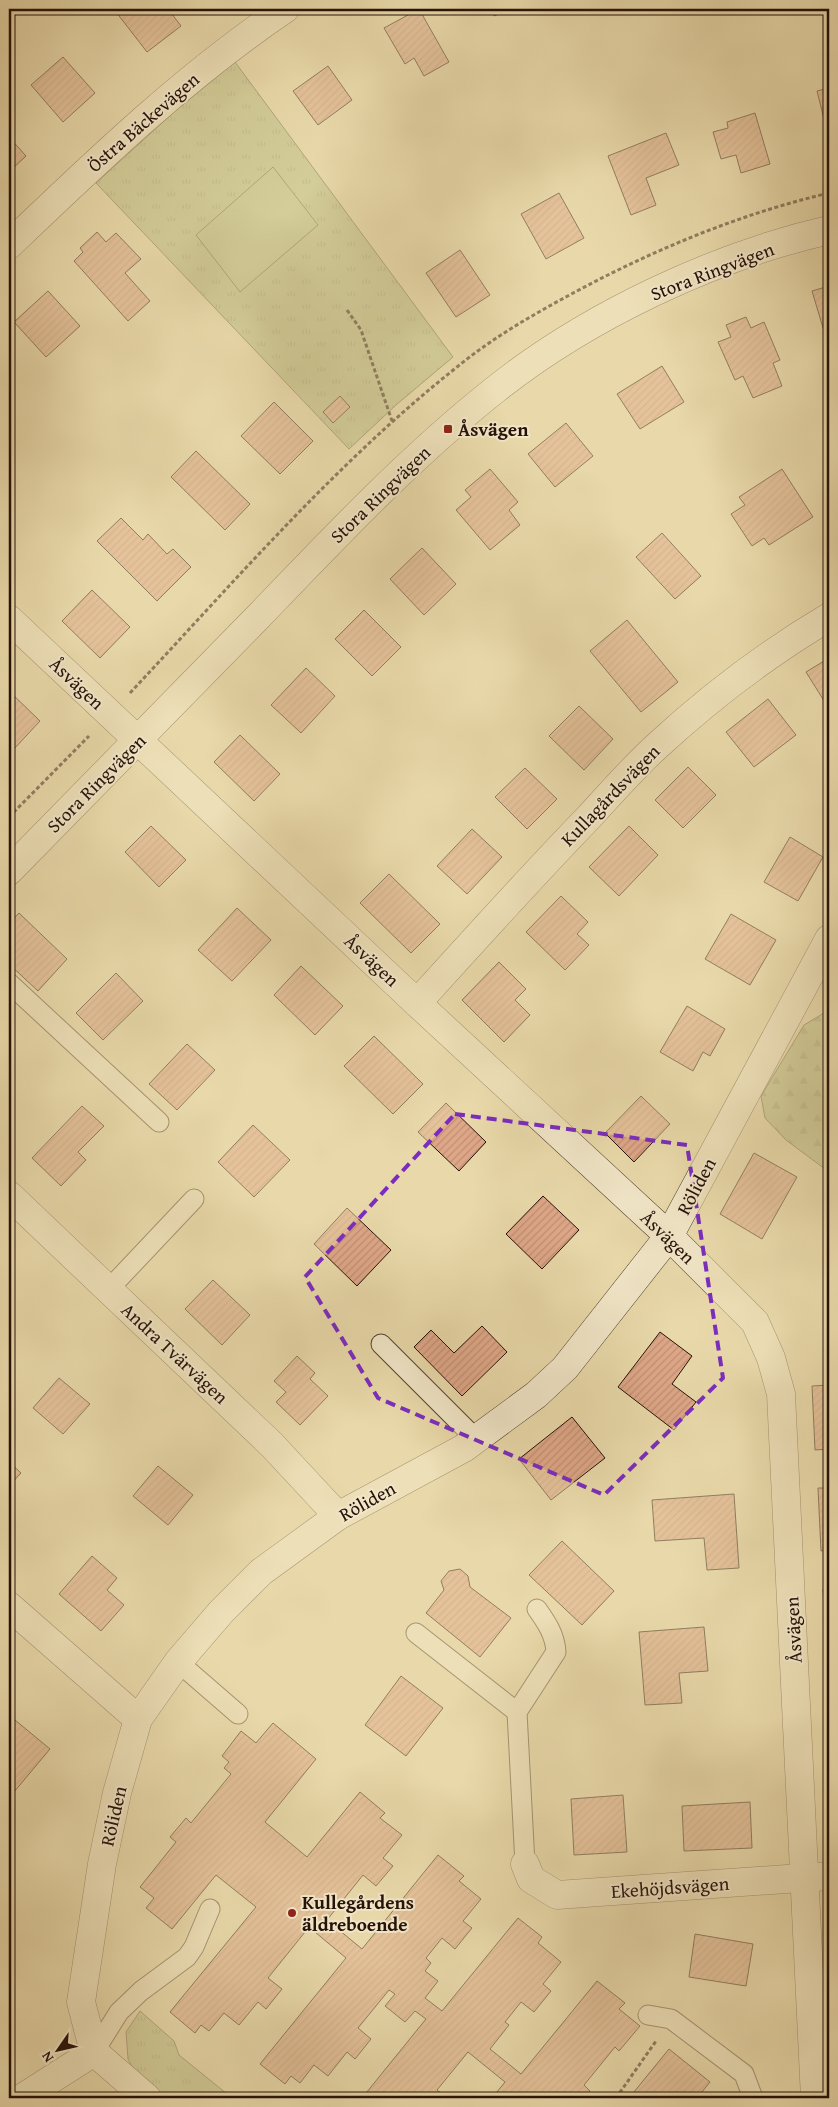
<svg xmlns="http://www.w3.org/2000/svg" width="838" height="2107" viewBox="0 0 838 2107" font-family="'Gentium Book Plus',serif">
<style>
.grass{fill:url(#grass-tufts);stroke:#6f6846}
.forest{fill:url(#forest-firs);stroke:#6f6846}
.pitch{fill:#b9be86;stroke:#6f6846}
.building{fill:url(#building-hatch);stroke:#251107}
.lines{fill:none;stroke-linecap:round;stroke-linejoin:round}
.service-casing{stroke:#564330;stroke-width:21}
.minor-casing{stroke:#564330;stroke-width:29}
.path{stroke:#251107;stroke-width:3;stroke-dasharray:4 2.5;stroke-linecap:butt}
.service{stroke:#f1e6c8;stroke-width:19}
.minor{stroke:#f1e6c8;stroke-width:28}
.marked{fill:none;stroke:#7b2cbf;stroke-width:4;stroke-dasharray:10 6;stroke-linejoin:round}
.poi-dot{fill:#8f2418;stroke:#f1e6c8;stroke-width:2}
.labels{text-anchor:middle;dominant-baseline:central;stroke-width:4;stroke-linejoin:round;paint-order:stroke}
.street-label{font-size:19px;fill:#251107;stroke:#f1e6c8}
.poi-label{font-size:19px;font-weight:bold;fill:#251107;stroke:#f1e6c8;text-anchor:start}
</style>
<defs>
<pattern id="grass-tufts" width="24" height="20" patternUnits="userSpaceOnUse" patternTransform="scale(1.25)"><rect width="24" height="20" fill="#b9be86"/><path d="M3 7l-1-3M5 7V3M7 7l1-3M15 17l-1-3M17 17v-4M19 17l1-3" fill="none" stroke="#9fa272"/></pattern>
<pattern id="forest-firs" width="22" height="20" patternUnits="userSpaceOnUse" patternTransform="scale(1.25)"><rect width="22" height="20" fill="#b9be86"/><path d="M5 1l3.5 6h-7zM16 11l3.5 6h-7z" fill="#9fa272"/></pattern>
<pattern id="building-hatch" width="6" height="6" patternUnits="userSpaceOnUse" patternTransform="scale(1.25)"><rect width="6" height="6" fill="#dfa788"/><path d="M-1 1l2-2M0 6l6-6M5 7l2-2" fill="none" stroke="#bf8f74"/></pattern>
</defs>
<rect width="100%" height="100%" fill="#e9d9aa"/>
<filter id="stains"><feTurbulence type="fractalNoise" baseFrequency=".004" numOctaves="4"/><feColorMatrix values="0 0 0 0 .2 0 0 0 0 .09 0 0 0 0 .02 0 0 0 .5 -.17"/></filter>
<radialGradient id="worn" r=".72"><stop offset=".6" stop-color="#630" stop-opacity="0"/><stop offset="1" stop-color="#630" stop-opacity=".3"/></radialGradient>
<g class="grass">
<polygon points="235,62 453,357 396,405 349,449 96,183 174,112"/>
<polygon points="140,2011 174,2041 179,2055 232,2098 160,2098 139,2081 128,2059 126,2032"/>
</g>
<polygon class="forest" points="829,1010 829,1172 786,1140 765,1118 761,1096 804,1025"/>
<polygon class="pitch" points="273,167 318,225 240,292 196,235"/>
<g class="building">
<polygon points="120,9 168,9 181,26 147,52 116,12"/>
<polygon points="419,9 449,62 424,76 414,58 405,64 384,28"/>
<polygon points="491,9 511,9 494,16"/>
<polygon points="63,57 95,93 63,122 31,85"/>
<polygon points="328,66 352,100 318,125 293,91"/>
<polygon points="829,88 829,139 817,91"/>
<polygon points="755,113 770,164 741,173 736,155 721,159 713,132 728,128 727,122"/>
<polygon points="666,133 679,165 646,178 656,205 631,215 608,156"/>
<polygon points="9,137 26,156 9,172"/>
<polygon points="559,193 584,238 546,259 521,214"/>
<polygon points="97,232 106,242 116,233 141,259 125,273 150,301 128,321 74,261 83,252 80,248"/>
<polygon points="460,250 490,295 456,317 426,273"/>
<polygon points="829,286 829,348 812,291"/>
<polygon points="48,291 80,326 46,357 14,322"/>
<polygon points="746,317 751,328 764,322 780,360 773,363 782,386 753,398 743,376 735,380 718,342 731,337 726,325"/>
<polygon points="662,366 684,402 640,429 617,394"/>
<polygon points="340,396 350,407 333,423 323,412"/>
<polygon points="274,402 313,441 280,474 241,436"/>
<polygon points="566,423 593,456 555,487 528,454"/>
<polygon points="196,451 250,504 225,530 171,477"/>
<polygon points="490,469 518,502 509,510 520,525 490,550 456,510 471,497 465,490"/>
<polygon points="782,469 813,517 769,545 764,538 752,546 731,514 745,505 739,497"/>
<polygon points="121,518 143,540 148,534 167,554 173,549 191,567 157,601 97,541"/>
<polygon points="662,533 701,576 675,599 636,557"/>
<polygon points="422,548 456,584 424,615 390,579"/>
<polygon points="92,590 130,627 100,658 62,621"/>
<polygon points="364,610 401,647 372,676 335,639"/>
<polygon points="627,620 678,682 641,712 590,651"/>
<polygon points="829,658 829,702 826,704 806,672"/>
<polygon points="306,668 335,696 301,733 271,705"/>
<polygon points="9,691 40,721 13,750 9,746"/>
<polygon points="768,699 796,735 754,767 726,732"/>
<polygon points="579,706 613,739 584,770 549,736"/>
<polygon points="240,735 280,774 254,801 214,762"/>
<polygon points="688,767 716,795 683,828 655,800"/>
<polygon points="525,768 557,799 527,829 495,797"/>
<polygon points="151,826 186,860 159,887 125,852"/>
<polygon points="629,826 658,855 619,896 589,867"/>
<polygon points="472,829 502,857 467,894 437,866"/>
<polygon points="790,837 823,857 798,901 764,882"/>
<polygon points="389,874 440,924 411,953 360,903"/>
<polygon points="561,896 588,922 577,934 589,945 565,970 526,932"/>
<polygon points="237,908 271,940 232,981 198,950"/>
<polygon points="19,913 67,959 38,991 9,964 9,924"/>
<polygon points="731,914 776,940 750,985 705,959"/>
<polygon points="499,962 526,989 515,1000 530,1015 504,1042 462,1000"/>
<polygon points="301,966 343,1006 315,1035 274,995"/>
<polygon points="116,973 143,1001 103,1040 76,1013"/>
<polygon points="687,1006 725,1029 710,1056 703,1052 693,1071 660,1052"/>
<polygon points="374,1036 423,1084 393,1114 344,1066"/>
<polygon points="187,1044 215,1070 177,1110 149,1084"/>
<polygon points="641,1096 670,1124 634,1162 605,1133"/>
<polygon points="446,1103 486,1142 459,1171 418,1132"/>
<polygon points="82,1106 104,1126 78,1152 86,1160 61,1186 32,1158"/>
<polygon points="253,1125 290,1160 254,1197 218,1162"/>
<polygon points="754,1153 797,1177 762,1239 720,1214"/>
<polygon points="543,1196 579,1230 542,1269 506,1234"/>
<polygon points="347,1208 391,1250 357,1286 314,1244"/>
<polygon points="213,1280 250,1315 222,1345 185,1309"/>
<polygon points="482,1326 507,1352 462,1396 414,1347 431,1330 454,1353"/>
<polygon points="660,1332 692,1356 672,1384 696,1402 674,1430 618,1387"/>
<polygon points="297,1356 315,1373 310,1379 328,1396 300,1425 276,1402 286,1392 274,1381"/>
<polygon points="59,1378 90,1404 63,1434 33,1408"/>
<polygon points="829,1385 829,1449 815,1450 812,1386"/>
<polygon points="572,1417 605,1458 551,1500 519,1459"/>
<polygon points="9,1462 21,1473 9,1486 14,1491 9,1497"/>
<polygon points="158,1466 193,1495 168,1525 133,1496"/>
<polygon points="818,1488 829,1488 829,1550 821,1551"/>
<polygon points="734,1494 739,1568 707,1570 704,1538 655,1541 652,1500"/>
<polygon points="562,1541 614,1591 582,1625 529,1575"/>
<polygon points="92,1556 117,1578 107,1590 124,1605 101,1631 59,1594"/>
<polygon points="460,1569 468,1576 470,1587 511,1618 480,1657 426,1613 444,1590 441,1581 449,1571"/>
<polygon points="829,1588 829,1652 827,1652 823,1589"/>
<polygon points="704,1627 708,1671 679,1673 682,1703 645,1705 639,1632"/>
<polygon points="401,1676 443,1708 406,1756 365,1725"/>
<polygon points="15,1720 50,1749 9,1798 9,1728"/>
<polygon points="273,1723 316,1759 265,1822 307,1857 360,1792 385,1813 380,1818 402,1835 383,1858 393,1866 376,1886 363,1875 327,1920 362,1949 438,1855 464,1876 459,1881 481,1899 463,1921 472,1928 455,1949 442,1938 426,1958 431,1963 425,1971 438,1981 425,1998 442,2011 518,1918 542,1937 538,1943 561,1962 543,1984 551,1991 534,2012 521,2002 505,2022 509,2025 490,2049 521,2074 597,1981 625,2003 619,2009 640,2026 619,2051 615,2047 584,2085 590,2091 584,2098 492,2098 505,2082 468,2052 437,2090 447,2098 362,2098 426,2019 415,2011 405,2022 385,2006 395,1994 389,1990 358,2028 371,2039 355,2059 347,2052 328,2076 314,2065 300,2083 291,2076 285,2084 260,2064 346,1958 309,1927 268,1978 282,1989 266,2009 258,2002 239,2025 224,2013 209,2031 201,2025 195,2033 170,2012 256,1907 216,1875 172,1929 146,1908 154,1898 140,1887 176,1842 170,1837 186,1818 191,1823 231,1774 224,1768 229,1762 222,1756 241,1731 256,1743"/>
<polygon points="623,1795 627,1852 574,1855 571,1799"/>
<polygon points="750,1802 752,1848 684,1851 682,1806"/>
<polygon points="695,1934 753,1944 746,1986 689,1977"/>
<polygon points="669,2049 710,2082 697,2098 629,2098"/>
</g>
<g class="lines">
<defs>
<g id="service">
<polyline points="9,983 159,1122"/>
<polyline points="108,1290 194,1199"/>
<polyline points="381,1344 477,1440"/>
<polyline points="416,1633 517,1712"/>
<polyline points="178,1662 238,1714"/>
<path d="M525,1864L517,1712L556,1652C555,1635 547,1623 537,1609"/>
<polyline points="648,2015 671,2019 744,2074 753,2098"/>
<polyline points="94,2052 119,2012 141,1991 187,1957 194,1947 210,1909"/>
</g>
<g id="minor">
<path d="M9,245C97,161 184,77 285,9"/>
<polyline points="9,619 417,1003 669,1236 755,1322 771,1358 781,1394 815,2098"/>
<path d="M9,871C92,787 175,702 258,617C334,538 410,457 496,389C588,316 715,256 829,230"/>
<path d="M417,1003C474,940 530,878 589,817C611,793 633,768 657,746C708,699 770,652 829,617"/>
<polyline points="9,1195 272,1445 338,1516"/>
<polyline points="9,1606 138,1719"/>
<polyline points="525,1864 531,1879 557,1895 829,1876"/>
<polyline points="94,2052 147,2098"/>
<polyline points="22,2098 94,2052 81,2002 102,1864 117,1793 138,1719 178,1662 221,1612 261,1572 338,1516 464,1448 536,1395 565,1368 669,1236 829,939"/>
</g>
</defs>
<use href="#service" class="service-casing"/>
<use href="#minor" class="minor-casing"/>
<g class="path">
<polyline points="347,310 361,330 392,421"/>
<path d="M130,693C235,581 336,463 457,367C490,340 527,318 564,298C648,252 736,215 829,193"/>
<polyline points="9,817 89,736"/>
<polyline points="616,2098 656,2041"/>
</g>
<use href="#service" class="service"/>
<use href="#minor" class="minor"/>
</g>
<path d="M0 0H838V2107H0ZM455,1114L687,1145L723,1378L604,1495L378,1398L305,1277Z" fill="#e9d9aa" fill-opacity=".55" fill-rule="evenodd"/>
<path class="marked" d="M455,1114L687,1145L723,1378L604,1495L378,1398L305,1277Z"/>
<g class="poi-dot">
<rect x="443" y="424" width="10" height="10" rx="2.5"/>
<circle cx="292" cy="1913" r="5"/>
</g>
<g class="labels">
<g class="street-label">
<text transform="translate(143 122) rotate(-41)">Östra Bäckevägen</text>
<text transform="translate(712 271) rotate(-21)">Stora Ringvägen</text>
<text transform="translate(380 494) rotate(-44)">Stora Ringvägen</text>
<text transform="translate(77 683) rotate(43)">Åsvägen</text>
<text transform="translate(96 783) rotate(-45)">Stora Ringvägen</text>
<text transform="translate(610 795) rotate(-46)">Kullagårdsvägen</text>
<text transform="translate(372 960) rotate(43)">Åsvägen</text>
<text transform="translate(696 1186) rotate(-62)">Röliden</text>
<text transform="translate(668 1237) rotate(44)">Åsvägen</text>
<text transform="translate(175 1353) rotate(43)">Andra Tvärvägen</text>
<text transform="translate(367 1501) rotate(-29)">Röliden</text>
<text transform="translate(793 1630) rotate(-93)">Åsvägen</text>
<text transform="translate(113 1816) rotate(-77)">Röliden</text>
<text transform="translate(670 1887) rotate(-4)">Ekehöjdsvägen</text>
</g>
<g class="poi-label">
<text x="458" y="429">Åsvägen</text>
<text x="302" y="1902">Kullegårdens<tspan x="302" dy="22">äldreboende</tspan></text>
</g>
</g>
<rect width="838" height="2107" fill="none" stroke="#e9d9aa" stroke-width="30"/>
<rect x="10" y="10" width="818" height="2087" fill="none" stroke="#251107" stroke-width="2.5"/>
<rect x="15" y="15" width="808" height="2077" fill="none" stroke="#251107"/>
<g transform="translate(58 2050) rotate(236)" stroke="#f1e6c8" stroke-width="4" paint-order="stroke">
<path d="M0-4L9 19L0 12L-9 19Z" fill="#251107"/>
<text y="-8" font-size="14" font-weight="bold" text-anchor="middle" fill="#251107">N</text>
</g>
<rect width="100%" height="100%" filter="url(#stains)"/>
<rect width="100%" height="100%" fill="url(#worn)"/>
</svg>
